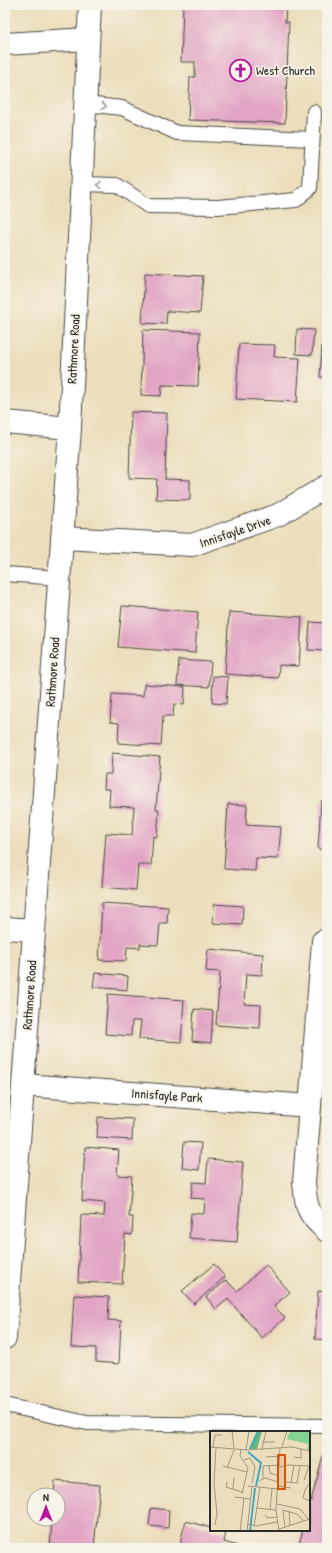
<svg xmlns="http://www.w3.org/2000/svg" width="332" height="1553" viewBox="0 0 332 1553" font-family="'Patrick Hand',sans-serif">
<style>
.building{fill:#e2a5c5}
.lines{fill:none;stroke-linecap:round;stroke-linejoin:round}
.lane-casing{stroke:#484641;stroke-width:16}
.street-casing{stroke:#484641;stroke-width:24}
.secondary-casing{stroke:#484641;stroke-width:24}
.lane{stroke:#fff;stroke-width:14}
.street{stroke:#fff;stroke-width:22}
.secondary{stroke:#fff;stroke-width:22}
.oneway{stroke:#a0a0a0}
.labels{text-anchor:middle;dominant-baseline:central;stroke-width:3.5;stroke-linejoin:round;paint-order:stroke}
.poi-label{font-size:13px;fill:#2b2b2b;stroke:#f7f3e8;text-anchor:start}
.street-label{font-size:13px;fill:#2b2b2b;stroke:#f7f3e8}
.inset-river{fill:none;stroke:#3fabbd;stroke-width:2}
.inset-road{fill:none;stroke:#9f9682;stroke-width:1}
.view{fill:#d5540f;fill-opacity:0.15;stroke:#d5540f;stroke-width:2}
.inset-edge{fill:none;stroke:#2b2b2b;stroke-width:2}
</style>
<rect width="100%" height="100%" fill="#f7f3e8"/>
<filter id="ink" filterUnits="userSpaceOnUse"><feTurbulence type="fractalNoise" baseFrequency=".025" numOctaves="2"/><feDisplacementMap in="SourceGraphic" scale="8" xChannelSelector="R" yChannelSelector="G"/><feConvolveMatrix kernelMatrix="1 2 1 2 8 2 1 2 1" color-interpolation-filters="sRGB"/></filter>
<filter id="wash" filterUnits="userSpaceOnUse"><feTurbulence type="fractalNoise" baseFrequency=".012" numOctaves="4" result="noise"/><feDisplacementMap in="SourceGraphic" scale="16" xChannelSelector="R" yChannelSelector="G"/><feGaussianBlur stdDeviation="0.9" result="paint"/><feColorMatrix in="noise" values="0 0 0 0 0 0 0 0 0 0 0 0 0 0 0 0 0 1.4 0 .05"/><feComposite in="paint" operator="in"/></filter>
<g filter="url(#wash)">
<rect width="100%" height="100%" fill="#ecdebc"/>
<g id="blocks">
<g class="building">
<polygon points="183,5 286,5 285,22 289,22 285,123 188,120 190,77 195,77 195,62 181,62"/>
<polygon points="5,154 6,154 7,167 5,167"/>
<polygon points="5,198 6,198 7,236 5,236"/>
<polygon points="145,273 203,276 200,313 167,311 166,324 142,323"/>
<polygon points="323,328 327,328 327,377 320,377"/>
<polygon points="297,329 314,330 312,355 296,354"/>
<polygon points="143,330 200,332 198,386 162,385 161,396 141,395"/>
<polygon points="239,344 275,345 274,357 300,358 297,402 236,399"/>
<polygon points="131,412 167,413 165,479 190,480 190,500 156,499 157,479 129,478"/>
<polygon points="326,580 327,580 327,614 324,614"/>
<polygon points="122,606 198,612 195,653 118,647"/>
<polygon points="229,612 302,617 299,666 279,665 278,678 225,674"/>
<polygon points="310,622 326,623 325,651 308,650"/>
<polygon points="179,660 211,662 209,687 177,685"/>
<polygon points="213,676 228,677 226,704 212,703"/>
<polygon points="144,684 185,687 184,705 174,704 173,716 163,716 161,746 118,743 119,723 110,722 112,694 143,696"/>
<polygon points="112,753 160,757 156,809 159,810 157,837 153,836 151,865 138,865 136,890 102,887 106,833 132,835 134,807 109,806 110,789 104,789 105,774 111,774"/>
<polygon points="321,801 327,801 327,850 318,849"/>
<polygon points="228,804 247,805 246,825 281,827 278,859 256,858 255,871 224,869"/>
<polygon points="102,903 168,907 167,923 160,923 158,945 140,944 140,948 127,947 126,961 99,960"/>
<polygon points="214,904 243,906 242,925 213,923"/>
<polygon points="208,949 263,954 262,975 246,974 244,1004 261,1005 260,1028 216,1025 220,972 206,971"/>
<polygon points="95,973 128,976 127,990 93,987"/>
<polygon points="108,994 184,1000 181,1042 139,1039 141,1021 132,1021 131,1036 105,1034"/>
<polygon points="194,1009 213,1011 211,1043 192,1041"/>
<polygon points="98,1117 133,1119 132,1140 97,1138"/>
<polygon points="184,1142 201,1143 199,1170 182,1168"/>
<polygon points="85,1147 119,1150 117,1175 132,1176 129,1217 133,1217 132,1235 125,1234 122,1284 78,1282 81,1215 104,1216 105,1203 82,1201"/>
<polygon points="208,1159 243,1162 237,1242 189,1238 191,1213 204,1214 205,1199 191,1198 193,1182 206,1183"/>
<polygon points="214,1264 225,1277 194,1304 182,1291"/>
<polygon points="266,1265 290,1292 274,1306 285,1318 262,1338 228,1299 216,1309 206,1297 226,1280 237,1291"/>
<polygon points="318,1291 327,1292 327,1340 315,1339"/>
<polygon points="74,1295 109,1297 108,1320 121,1321 119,1364 96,1362 96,1348 71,1347"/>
<polygon points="327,1442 327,1548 298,1548 303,1530 309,1530 309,1508"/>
<polygon points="55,1481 100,1485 94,1548 50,1548 52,1519 58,1519 58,1495 54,1495"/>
<polygon points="151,1508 169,1510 168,1528 149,1526"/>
<polygon points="186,1521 211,1528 211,1530 226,1532 224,1542 244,1548 181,1548 181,1538"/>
</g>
</g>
</g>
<g filter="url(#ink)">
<use href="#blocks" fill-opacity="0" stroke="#484641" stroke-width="1"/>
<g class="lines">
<defs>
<g id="lane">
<polyline points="86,104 122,108 177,133 312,139"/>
<polyline points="81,184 117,185 148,206 218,207 296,200 310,188 314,112"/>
<polyline points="5,574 59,578"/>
<polyline points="5,1405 87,1423 327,1426"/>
</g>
<g id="street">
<polyline points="5,44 88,39"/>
<polyline points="5,422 70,428"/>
<polyline points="62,538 192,545 278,515 327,486"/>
<polyline points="5,928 33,930"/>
<path d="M323,941L304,1182C306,1207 307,1214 327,1231"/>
<polyline points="23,1085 310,1106"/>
</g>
<polyline id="secondary" points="5,1338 70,428 90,5"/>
</defs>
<use href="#lane" class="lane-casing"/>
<use href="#street" class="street-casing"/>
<use href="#secondary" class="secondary-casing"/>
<use href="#lane" class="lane"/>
<use href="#street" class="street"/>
<use href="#secondary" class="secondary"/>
</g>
<defs><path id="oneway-chevron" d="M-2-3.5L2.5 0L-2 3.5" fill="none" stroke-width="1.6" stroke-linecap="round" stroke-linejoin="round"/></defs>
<g class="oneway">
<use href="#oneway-chevron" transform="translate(104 106) rotate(6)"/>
<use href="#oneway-chevron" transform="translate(99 185) rotate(-178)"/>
</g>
</g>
<defs>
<symbol id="church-ring" viewBox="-11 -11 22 22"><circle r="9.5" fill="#f7f3e8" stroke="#b5179e" stroke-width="1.5"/><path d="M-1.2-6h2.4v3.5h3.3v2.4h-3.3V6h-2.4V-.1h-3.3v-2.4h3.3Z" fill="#b5179e"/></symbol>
</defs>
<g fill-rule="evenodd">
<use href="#church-ring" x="228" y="58" width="25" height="25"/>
</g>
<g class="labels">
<g class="poi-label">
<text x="256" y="70">West Church</text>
</g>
<g class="street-label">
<text transform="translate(73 349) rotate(-87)">Rathmore Road</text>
<text transform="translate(235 531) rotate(-19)">Innisfayle Drive</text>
<text transform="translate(52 672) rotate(-86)">Rathmore Road</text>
<text transform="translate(29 995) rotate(-86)">Rathmore Road</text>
<text transform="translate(167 1095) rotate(4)">Innisfayle Park</text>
</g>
</g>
<g transform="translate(210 1431)">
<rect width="100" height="100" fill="#ecdebc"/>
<path d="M80,0H100V19H97L98,13L77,8Z" fill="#82d292"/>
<path d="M48,0H52L47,18H39Z" fill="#69b47c"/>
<path class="inset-river" d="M40,18L48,0M38,21L51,32L46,55M40,100L45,57"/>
<path class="inset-road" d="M22,0L24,17M52,11H65M0,16L37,19L82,16L100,20M3,16L5,4H12M72,16L77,0M52,18L56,0M31,19L30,25L38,37L32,63M36,19L39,0M56,26L70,25M84,26L91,27V18M34,29L40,27L45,36L42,52M13,35L37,41M59,35L60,42L69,45M70,36L78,34L100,35M17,37L24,19M75,45V51L87,52L90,35M53,47V35L70,34M94,49L99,35M49,50L55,47L68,51M17,51L16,56L32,61M81,52L84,34M100,52L95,59L93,67L100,70M38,55L68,58M68,55L81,57M23,58L24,46M25,66L40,68M67,73L90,78L100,90M47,77L66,79M60,79L62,58M72,79L87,83L94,90M73,80L75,96M79,80L80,94M55,84L57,87L67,86M37,93L46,95L67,91M5,94L7,83L4,52L6,17M44,95L50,57M69,98L100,88M30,100L34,67M37,100L42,56M69,100L66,79L70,17"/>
<path class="view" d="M68,24H75V58H68Z"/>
<rect width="100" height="100" class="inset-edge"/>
</g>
<rect width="332" height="1553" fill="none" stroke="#f7f3e8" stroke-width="20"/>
<g transform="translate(46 1507)"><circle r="19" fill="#f7f3e8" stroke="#a5a39c"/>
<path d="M0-3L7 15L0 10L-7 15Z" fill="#b5179e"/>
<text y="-6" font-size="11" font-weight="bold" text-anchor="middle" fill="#2b2b2b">N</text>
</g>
</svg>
